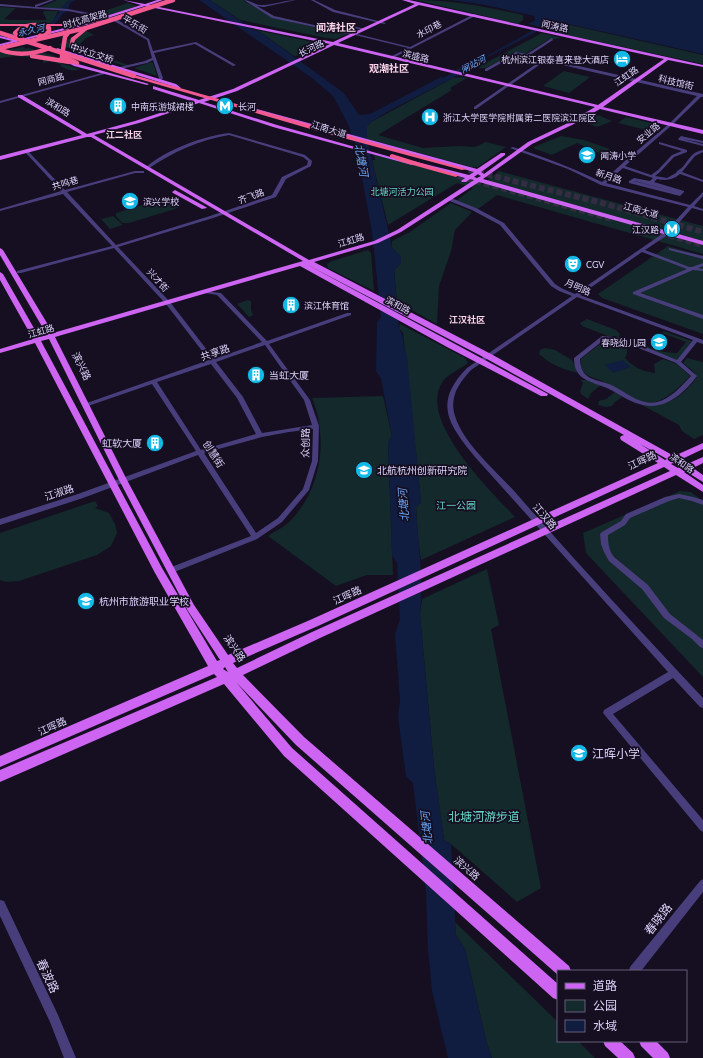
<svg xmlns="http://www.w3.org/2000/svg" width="703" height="1058" viewBox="0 0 703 1058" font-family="Lato,'Noto Sans SC',sans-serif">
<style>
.green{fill:#13292b}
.water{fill:#101c40}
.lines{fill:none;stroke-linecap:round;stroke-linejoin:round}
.highway-tunnel{stroke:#332c42;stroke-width:6;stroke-dasharray:6 3;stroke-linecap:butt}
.minor{fill:#483e7c;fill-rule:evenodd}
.major{fill:#cd64f2;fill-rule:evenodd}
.highway{fill:#f15990;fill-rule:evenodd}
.highway-bridge{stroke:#f15990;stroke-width:4.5}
.labels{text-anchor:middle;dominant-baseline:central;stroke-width:3.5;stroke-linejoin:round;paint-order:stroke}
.far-street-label{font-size:9px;fill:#ddd3fb;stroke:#150f21}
.far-water-label{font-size:9px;font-style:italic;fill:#6aa3f3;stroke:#150f21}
.far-poi-label{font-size:9px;fill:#ddd3fb;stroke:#150f21;text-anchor:start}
.far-neighbourhood-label{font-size:9px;font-weight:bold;fill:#fbd5e9;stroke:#150f21}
.far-park-label{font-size:9px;fill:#66d5c6;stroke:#150f21}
.far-quarter-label{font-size:10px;font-weight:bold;fill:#fbd5e9;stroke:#150f21}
.street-label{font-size:10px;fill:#ddd3fb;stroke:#150f21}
.poi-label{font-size:10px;fill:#ddd3fb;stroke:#150f21;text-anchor:start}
.park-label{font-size:10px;fill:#66d5c6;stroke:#150f21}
.water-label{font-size:11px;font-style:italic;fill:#6aa3f3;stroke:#150f21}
.near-poi-label{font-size:12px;fill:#ddd3fb;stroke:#150f21;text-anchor:start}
.near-park-label{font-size:12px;fill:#66d5c6;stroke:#150f21}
.near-street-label{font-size:12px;fill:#ddd3fb;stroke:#150f21}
</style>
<rect width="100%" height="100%" fill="#150f21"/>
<g class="green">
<polygon points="57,0 70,0 60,9 41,7"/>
<polygon points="210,0 243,0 273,18 347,34 336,39 326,38 240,20"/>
<path d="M416,0C452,0 487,7 523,15V20L518,24Z"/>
<polygon points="128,3 137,6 107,16 98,13"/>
<polygon points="0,7 16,8 4,19 11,20 47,20 43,13 44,11 58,11 52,23 0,24"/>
<polygon points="566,24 703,55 703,64 553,32 546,28 556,25"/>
<polygon points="252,29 313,42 299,47 311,47 297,50 302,55 294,56 260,32"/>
<polygon points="87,31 94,35 86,38 80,44 82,48 128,65 125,66 59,45 74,36"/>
<polygon points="542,33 562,38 548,40 525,54 517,52 486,68 476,68"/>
<path d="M23,47L25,48L24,49L29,48L54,56L63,64L80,69C73,72 67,70 60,66L62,65L51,61L43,63V59L41,58L18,56L0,58V51Z"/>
<polygon points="151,62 153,63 157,76 134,68"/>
<polygon points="564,71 590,77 569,93 543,86"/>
<polygon points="462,77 467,78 450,88 452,90 378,135 423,148 459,146 475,147 486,142 506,147 478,167 471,167 367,139 367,126 371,122 453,78"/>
<polygon points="598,115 612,121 597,127 587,123"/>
<polygon points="626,117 659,125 661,126 654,132 618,123"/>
<polygon points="561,136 584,140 610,149 601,154 577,143 552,155 535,149 534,147"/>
<polygon points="374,154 483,184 499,171 703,226 703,254 497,195 478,209 456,201 473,188 457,183 388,225 372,160 375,160"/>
<polygon points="167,197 175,199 181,204 175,209 129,223 122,223 116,216 116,213"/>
<polygon points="451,203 472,212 455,230 451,251 439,286 437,324 397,302 394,270 401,263 392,247 392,241 410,232"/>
<polygon points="113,216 123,225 110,229 101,219"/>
<polygon points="668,246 703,256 703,334 602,298 598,294"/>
<polygon points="368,250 371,253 374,291 328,268 327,264 332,261"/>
<polygon points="248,300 251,301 251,310 253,315 249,317 237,304"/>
<polygon points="587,319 616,330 620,334 619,337 608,336 582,326 580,323"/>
<path d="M400,324L465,358L468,363C462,368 447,375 443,381C416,419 491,491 515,517L421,560L418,539L416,507L421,502L403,333L399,328Z"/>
<path d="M663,331L692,341L677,361L632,342L634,340C649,348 661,353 677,353L686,342L662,333Z"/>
<path d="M605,340L621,341L627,343V354L625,358C634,368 642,371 655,373L654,364L663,359L677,364L690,376C683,385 662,403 651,403C633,402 619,389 604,382C598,379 592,378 587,375C581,371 580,364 581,359Z"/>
<path d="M545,348L555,350L572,360L579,373C564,370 551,365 539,354L540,350Z"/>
<path d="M687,358L703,362V435L694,439L682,431L679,425L640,404C665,409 683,397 697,377L693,371L683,363Z"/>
<polygon points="581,380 590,380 601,385 591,393 588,399 581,394 580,391 583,383"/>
<polygon points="615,392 622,397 615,402 612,406 606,407 598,405 599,401 606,399"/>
<path d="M383,396L392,436L388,443L393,575H367L336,586L268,536C275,531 283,528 289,522C321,491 329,439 312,398Z"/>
<polygon points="680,491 691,492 703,501 703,677 586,553 583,533"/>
<polygon points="95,501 98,506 95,508 109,513 115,524 117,533 111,546 97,555 19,581 6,582 0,580 0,533"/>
<polygon points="487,569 499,625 491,629 541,888 517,902 451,844 444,840 434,767 420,615 422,599"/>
<polygon points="455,922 558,1022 558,1041 578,1041 595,1058 492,1058 486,1040 465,949 456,935"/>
</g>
<g class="water">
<path d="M70,0H76L70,3L67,12L63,13C52,35 22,34 0,39V35L47,26C57,20 59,6 70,0Z"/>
<path d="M199,0H210L252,29L260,32L344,93L359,115L370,114L441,77L443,78C456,72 471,56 486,58L478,65L389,111L371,122L367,127V139L392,247L401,257V263L394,270L399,328C405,337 402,347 407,356L421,502L416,507C418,543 424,578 420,615L434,767L444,840L451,844L456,935L465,949L486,1040L492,1058H448L432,991L428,950L426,892L413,783L406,776L398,717L400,701L395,634L400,619L397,563L392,555L388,443L392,436L381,379L376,371L377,322L381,317L372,232L357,150L348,124L333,96L312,78Z"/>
<polygon points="451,0 703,0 703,54 564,23 544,28 528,24 535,20 534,16 485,5"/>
<polygon points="533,30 538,31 490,56 487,56"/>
<polygon points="623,360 631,367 613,373 605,365"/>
</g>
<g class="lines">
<g class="highway-tunnel">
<polyline points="469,170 602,203 703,232"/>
<polyline points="458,176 612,219"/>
<polyline points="660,233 703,245"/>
</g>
<g class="minor">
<polygon points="50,0 54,0 36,7 68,9 105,16 116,19 149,39 153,51 196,42 236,65 233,66 195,44 154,53 163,78 161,81 159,81 159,78 153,60 147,63 120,69 120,67 145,61 152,58 147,40 114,21 104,18 68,11 0,6 0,4 35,7 35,5"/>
<path d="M244,0C251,0 255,6 265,5C276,4 286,0 296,0L264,7L257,6L274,16L323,27L332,22L366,29L364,30L332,24L326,28L353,33L352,35L272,18Z"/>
<polygon points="311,0 314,0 335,10 386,23 384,24 333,12"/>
<polygon points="474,14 477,15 391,59 390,57 408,48 355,35 357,34 410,47"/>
<path d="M552,38L553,40L530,55L703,94V97H701L672,125L625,166L651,175L658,170L672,155L682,151L659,144V142L687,150V152L674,157L660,172L655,176L667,178L676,173L677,171C688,166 687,153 703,150V152L695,156L682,172L703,180V182L680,174C673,180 666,181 657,179L654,182L684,191V192L680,196L629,183V181L634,178L650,181L653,178L623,168L606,183L690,205L703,192V196L694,206L703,209V211L692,208L669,234L645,250L689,267H692L703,263V266L698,268L703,269V271L693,270L640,293L703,315V319L633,294V292L687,269L642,252L580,295L703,340V344L697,342L681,362L697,376C684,394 663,412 639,404C628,401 619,394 609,389C600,385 591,383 583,378C576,373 574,366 574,358L602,336L624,338L677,360L693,340L577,297L471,370C459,383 449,397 455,416C463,443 496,471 515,492C576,562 639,630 703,698V708L700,707L673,678L613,714L703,820V832L700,830L603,713L604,710L668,672L475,457C448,424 433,403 467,368L572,296L559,291L551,286L500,225L472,210L447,200V198H451L476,208L504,223L555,284L563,289L575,294L665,232L688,207L601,185L568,169L510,148L513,147C544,157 573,168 602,182L626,160L670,123L697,96L545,61L476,109H474V107L542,60L526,57L517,54L487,71H485V69L516,52L527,54ZM634,181H635L679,193ZM605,339L621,341L676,363L691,376C682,386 670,399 657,402C653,403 649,403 645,402C632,399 621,389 609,384C601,381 589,380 584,373C581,369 580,363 580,359Z"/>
<polygon points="105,72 108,73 0,103 0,101"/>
<path d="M229,133L305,155L312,161L311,166L286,179L276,197L213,218L118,247L170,302L214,359L262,342L217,295L205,293V291L221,293L267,341L347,313H351V315L269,344L310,400L319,426L318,461L309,490L282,522L257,539L172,573L169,572L168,570L169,568L251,536L198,455L83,498L0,525V519L78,494L196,451L152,384L88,406H84L83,405L84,404L209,360L166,304L114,248L21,273H17V271L112,246L63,194L0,211V209L61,191L24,151L27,150L65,190L135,171H144V173H135L67,192L116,245L210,216L272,195L282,177L307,165L308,161L303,157L229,135C199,140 173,152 148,169L145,168C167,149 201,137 229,133ZM265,345L304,400L312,425L262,433L243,397L216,362ZM211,364L237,398L256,434L201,450L157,382ZM313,429L312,461L303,489L278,518L256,533L204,453L262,437L289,432Z"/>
<polygon points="681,136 703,141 703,143 683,139 703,144 703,146 679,140 678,139"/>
<polygon points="669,248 703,256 703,259 669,250"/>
<path d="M679,494L693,497L703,500V505L692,501L679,498L669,501L630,518L625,525L608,535C608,544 609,550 614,557L648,585L670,614L703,640V648L700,647L692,639L664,618L642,589L609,561L604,552L601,544L600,534L602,532L621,521L626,514L665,497Z"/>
<polygon points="703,879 703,892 641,971 629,971 630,967 700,881"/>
<polygon points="0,900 4,901 58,1015 76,1058 64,1058 50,1022 0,916"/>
</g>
<g class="major">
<path d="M123,0L145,4L157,0H163L149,5L333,42L415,4L402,0H409L703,65V67L668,60L603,107L703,130V134L600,109L572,125L532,144L483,179L703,241V245L479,182L401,232L378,243L314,262L491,354L674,456L703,443V449L680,460L687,464L703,457V463L693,468L703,475V482L685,471L684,472L703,485V492L676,475L320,638L243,675L304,737L569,966L571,971H558V975L296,745L236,682L292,748L558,984V1000L553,998L284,756L224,684L0,782V770L217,677L214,674L0,767V756L208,666L155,573L35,343L0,353V349L33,339L0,280V272L3,274L39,337L47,335L0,255V248L3,250L53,333L303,261L91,137H87L0,160V156L82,135L18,97V95H22L87,134L135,121L194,102L153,89V86L199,100L233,89L330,44L145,6L86,25L0,46V44L12,41L0,38V36L17,40L84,23L141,5ZM419,5L664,59L598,105L338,43ZM334,45L595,107L568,123L528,142L484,174L481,172L505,155V153H501L477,169L253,108V110L474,172L469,175L413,161V163L465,178L461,181L462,182H466L470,179L474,180L397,230L374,241L309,260L94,135L139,123L199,103L273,127L412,165V163L277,125L204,102L237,91ZM478,174L481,176L477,178L474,177ZM306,264L485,358L624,435L621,436L620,438L621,440L658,463L310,620L228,655L194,605L127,480L55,337L300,266L447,347L541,396H547L548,394ZM49,339L119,480L188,611L220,660L217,661L162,568L41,341ZM640,444L667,459L665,460ZM673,463L679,467L678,468L671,464ZM664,467L670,471L312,632L237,668L233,663L318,626ZM225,667L228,672L223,669Z"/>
<polygon points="57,48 176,84 181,88 177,89 172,86 56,50"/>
<polygon points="61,56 78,64 149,84 147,85 74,66 59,58"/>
<polygon points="175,190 206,207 207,208 202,209 173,193 172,192"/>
<polygon points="603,1041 620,1041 633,1053 635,1058 618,1058 605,1046"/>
<polygon points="639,1041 656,1041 668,1053 670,1058 653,1058 641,1046"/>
</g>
<g class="highway">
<polygon points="98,19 100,21 69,26 0,26 0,24 69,24"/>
<polygon points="83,29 87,30 75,40 73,48 69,48 71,38"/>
<polygon points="134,75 467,169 462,170 321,132 132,77"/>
<polygon points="392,154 459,175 456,177 402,162 390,157 390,155"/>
</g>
<g class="highway-bridge">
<polyline points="70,30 65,37 62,56 77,63"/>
<polyline points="0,33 134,76"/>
<path d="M22,38L15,33C24,24 38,23 49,28V32L39,36"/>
<polyline points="0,48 86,28 173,0"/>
<path d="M1,50C17,56 34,54 50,48"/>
<polyline points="32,56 70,62"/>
</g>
</g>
<defs>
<symbol id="hotel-disc" viewBox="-11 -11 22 22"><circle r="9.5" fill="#13b9e7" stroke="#150f21"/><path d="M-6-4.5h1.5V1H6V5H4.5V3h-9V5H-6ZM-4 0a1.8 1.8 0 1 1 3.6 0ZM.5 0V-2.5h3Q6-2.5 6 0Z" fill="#fff"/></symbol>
<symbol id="building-disc" viewBox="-11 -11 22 22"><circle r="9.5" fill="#13b9e7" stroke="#150f21"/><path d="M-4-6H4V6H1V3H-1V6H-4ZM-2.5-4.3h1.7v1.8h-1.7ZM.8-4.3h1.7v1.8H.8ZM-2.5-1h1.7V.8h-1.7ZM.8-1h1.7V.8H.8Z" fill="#fff"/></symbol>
<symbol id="metro-disc" viewBox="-11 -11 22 22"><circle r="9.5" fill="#13b9e7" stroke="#150f21"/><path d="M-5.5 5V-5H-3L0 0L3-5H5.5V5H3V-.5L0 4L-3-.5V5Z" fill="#fff"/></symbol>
<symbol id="hospital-disc" viewBox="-11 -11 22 22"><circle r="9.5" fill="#13b9e7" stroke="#150f21"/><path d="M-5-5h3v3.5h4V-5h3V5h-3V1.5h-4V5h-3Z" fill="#fff"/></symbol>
<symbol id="school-disc" viewBox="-11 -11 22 22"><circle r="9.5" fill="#13b9e7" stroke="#150f21"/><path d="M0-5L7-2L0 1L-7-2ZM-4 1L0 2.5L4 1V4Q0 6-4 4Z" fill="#fff"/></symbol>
<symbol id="theatre-disc" viewBox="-11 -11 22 22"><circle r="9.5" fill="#13b9e7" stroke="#150f21"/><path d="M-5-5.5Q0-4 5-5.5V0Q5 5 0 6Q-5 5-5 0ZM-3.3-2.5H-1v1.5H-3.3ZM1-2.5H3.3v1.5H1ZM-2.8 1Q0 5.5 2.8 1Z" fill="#fff"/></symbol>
<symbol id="university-disc" viewBox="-11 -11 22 22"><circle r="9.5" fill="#13b9e7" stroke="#150f21"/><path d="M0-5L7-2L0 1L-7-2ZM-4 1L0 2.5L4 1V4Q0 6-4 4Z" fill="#fff"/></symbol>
</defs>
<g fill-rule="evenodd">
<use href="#hotel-disc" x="612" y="49" width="20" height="20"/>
<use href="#building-disc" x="108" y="96" width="20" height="20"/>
<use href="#metro-disc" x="215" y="96" width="20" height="20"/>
<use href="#hospital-disc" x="420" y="107" width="20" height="20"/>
<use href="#school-disc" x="577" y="145" width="20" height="20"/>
<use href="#school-disc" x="120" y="191" width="20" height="20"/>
<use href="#metro-disc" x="662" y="219" width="20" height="20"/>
<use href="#theatre-disc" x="563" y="254" width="20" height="20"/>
<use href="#building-disc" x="281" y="295" width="20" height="20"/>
<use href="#school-disc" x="649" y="332" width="20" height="20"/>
<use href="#building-disc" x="246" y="365" width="20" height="20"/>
<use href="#building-disc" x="145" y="433" width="20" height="20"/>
<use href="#university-disc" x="354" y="460" width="20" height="20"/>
<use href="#school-disc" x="76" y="591" width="20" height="20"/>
<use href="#school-disc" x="569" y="743" width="20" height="20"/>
</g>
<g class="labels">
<g class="far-street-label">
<text transform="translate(85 19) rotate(-16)">时代高架路</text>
<text transform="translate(135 24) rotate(30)">平乐街</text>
<text transform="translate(555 26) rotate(12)">闻涛路</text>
<text transform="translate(429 29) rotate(-27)">水印巷</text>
<text transform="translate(311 48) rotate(-25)">长河路</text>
<text transform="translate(92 53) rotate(18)">中兴立交桥</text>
<text transform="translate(416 56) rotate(13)">滨盛路</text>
<text transform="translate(626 76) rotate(-35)">江虹路</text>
<text transform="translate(51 79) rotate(-15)">网商路</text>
<text transform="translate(676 82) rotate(13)">科技馆街</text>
<text transform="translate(58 107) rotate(31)">滨和路</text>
<text transform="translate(329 129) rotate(17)">江南大道</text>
<text transform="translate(648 133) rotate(-40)">安业路</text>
<text transform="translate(609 176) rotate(19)">新月路</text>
<text transform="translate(65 183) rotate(-16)">共鸣巷</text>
<text transform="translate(251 196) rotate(-20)">齐飞路</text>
<text transform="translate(641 210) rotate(16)">江南大道</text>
<text transform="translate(351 240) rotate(-17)">江虹路</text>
<text transform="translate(158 280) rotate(48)">兴才街</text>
<text transform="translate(578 287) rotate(24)">月明路</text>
<text transform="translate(398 305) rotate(28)">滨和路</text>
<text transform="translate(41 331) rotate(-16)">江虹路</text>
<text transform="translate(682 463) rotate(35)">滨和路</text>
</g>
<g class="far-water-label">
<text transform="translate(31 30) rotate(-12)">永久河</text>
<text transform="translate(473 64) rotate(-28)">闸站河</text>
</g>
<g class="far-poi-label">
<text x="609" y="59" text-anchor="end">杭州滨江银泰喜来登大酒店</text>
<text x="131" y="106">中南乐游城裙楼</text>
<text x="238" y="106">长河</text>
<text x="443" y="117">浙江大学医学院附属第二医院滨江院区</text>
<text x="600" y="155">闻涛小学</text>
<text x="143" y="201">滨兴学校</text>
<text x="659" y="229" text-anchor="end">江汉路</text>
<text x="586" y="264">CGV</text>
<text x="304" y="305">滨江体育馆</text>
<text x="646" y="342" text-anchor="end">春晓幼儿园</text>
</g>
<g class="far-neighbourhood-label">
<text x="124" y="134">江二社区</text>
<text x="467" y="319">江汉社区</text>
</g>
<g class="far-park-label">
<text x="402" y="191">北塘河活力公园</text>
</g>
<g class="far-quarter-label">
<text x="336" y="27">闻涛社区</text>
<text x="389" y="68">观潮社区</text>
</g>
<g class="street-label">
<text transform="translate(215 352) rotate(-19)">共享路</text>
<text transform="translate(82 366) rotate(64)">滨兴路</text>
<text transform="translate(305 443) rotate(-89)">众创路</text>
<text transform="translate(214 454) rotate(57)">创慧街</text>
<text transform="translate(642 460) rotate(-25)">江晖路</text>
<text transform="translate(59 492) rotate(-18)">江淑路</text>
<text transform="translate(545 516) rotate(49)">江汉路</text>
<text transform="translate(347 595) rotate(-24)">江晖路</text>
<text transform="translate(235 648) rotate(56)">滨兴路</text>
<text transform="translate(52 726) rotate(-24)">江晖路</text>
<text transform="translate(467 868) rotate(41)">滨兴路</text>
</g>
<g class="poi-label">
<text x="269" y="375">当虹大厦</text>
<text x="142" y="443" text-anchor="end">虹软大厦</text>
<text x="377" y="470">北航杭州创新研究院</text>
<text x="99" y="601">杭州市旅游职业学校</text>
</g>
<g class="park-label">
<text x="456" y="505">江一公园</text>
</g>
<g class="water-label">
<text transform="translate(362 160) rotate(80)">北塘河</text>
<text transform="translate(403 505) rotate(-94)">北塘河</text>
<text transform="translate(426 828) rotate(-96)">北塘河</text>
</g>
<g class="near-poi-label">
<text x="592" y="753">江晖小学</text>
</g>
<g class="near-park-label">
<text x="484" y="816">北塘河游步道</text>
</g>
<g class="near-street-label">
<text transform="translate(658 919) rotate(-52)">春晓路</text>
<text transform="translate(48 976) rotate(65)">春波路</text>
</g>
</g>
<rect x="557" y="970" width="130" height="72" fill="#150f21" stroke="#655d78"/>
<rect x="565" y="983" width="20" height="6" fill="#cd64f2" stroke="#655d78"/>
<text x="593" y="990" font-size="12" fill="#ddd3fb">道路</text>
<rect x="565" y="1000" width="20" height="12" fill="#13292b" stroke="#655d78"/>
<text x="593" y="1010" font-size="12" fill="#ddd3fb">公园</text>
<rect x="565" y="1020" width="20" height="12" fill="#101c40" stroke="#655d78"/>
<text x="593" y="1030" font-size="12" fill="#ddd3fb">水域</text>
</svg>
